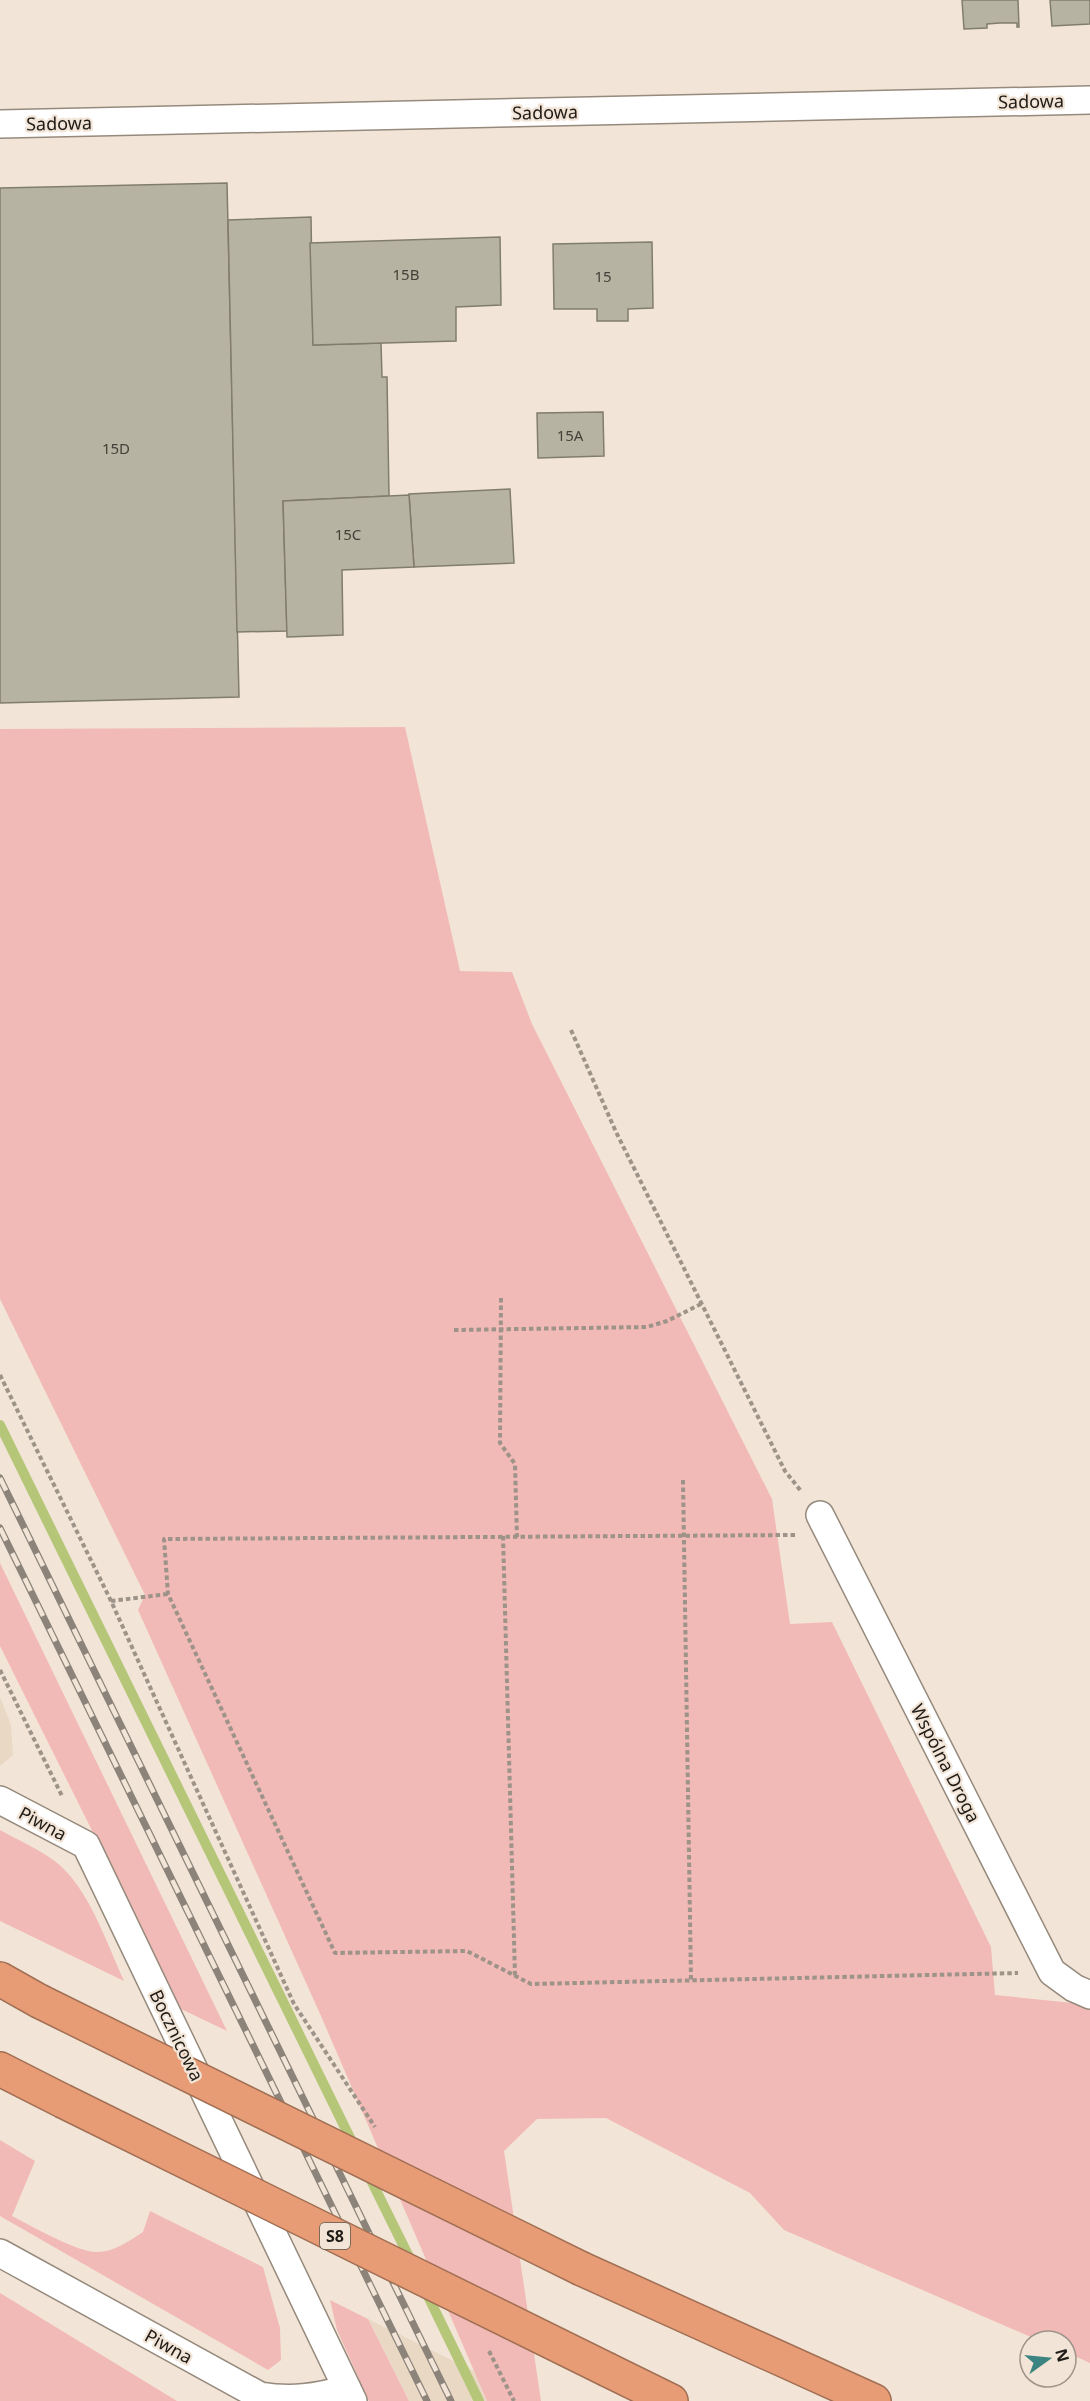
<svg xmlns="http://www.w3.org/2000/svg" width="1090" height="2401" viewBox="0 0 1090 2401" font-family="'Noto Sans',sans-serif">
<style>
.built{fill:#e9d8c4}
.green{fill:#f2bab6}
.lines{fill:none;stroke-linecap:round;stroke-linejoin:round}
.stream{stroke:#b5c679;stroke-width:10}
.building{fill:#b7b3a3;stroke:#817d6e;stroke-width:1.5}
.street-casing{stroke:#968a7d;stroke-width:30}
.highway-casing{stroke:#a16f54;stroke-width:36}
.path{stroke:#9d9389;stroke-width:4;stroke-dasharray:4.5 3;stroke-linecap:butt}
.street{stroke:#fff;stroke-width:27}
.highway{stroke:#e79c75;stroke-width:33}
.rail-casing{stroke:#8c847a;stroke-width:7}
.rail{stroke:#f2e5d7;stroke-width:4.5;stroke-dasharray:14;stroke-linecap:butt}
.highway-bridge-casing{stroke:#a16f54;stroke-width:36;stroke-linecap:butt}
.highway-bridge{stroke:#e79c75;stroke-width:33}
.labels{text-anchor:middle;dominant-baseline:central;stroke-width:4.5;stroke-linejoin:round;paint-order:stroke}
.number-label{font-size:15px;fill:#454139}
.shield{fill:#f2e5d7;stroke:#5e5850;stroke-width:1.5}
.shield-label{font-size:16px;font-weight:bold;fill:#1f1b16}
.street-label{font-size:18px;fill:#1f1b16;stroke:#f2e5d7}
</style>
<rect width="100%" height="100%" fill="#f2e5d7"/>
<g class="built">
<polygon points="0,1697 11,1725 13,1755 0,1766"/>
<polygon points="368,2319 474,2371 487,2401 409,2401"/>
</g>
<g class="green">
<polygon points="405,727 460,971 512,972 532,1024 772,1499 790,1624 832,1622 991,1947 995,1995 1073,2003 1090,2010 1090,2363 1066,2352 1066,2341 1040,2341 784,2230 750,2193 606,2118 537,2119 504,2151 541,2401 487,2401 321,2016 138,1610 145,1595 0,1299 0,729"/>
<polygon points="0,1563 227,2031 181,2009 0,1646"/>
<path d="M0,1830C18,1840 39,1849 56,1862C89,1888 107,1944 124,1981L0,1921Z"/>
<path d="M0,2140L35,2161L12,2216C29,2225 79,2253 97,2252C114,2252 129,2241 143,2232L150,2211L263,2267L280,2328L281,2360L268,2370L0,2216Z"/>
<polygon points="0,2293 177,2401 0,2401"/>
<polygon points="330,2300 368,2319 409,2401 369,2401 337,2330"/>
</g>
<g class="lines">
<g class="stream">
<polyline points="0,1425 355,2148"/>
<polyline points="367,2172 412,2263"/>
<polyline points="424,2288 479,2401"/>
</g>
</g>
<g class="building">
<polygon points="962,0 1018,0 1019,27 1017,27 1017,23 1000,23 987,24 987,28 964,29"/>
<polygon points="1050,0 1090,0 1090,24 1052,26"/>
<polygon points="227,183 239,697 0,703 0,188"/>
<polygon points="311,217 313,345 381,343 382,377 387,377 389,496 283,501 287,631 237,632 228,220"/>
<polygon points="500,237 501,305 456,307 456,341 313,345 310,243"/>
<polygon points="652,242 653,308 628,309 628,321 597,321 597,309 554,309 553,244"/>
<polygon points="603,412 604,456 538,458 537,413"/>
<polygon points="510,489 514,563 414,567 409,494"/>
<polygon points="409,495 414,567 342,570 343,635 287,637 283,501"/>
</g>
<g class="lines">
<defs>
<g id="street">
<polyline points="0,124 1090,100"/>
<polyline points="820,1515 1052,1972 1074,1988 1090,1995"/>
<polyline points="0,1800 86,1845 353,2401"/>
<path d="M0,2253L260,2396C291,2401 316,2398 347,2389"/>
</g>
<g id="highway">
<polyline points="0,1979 39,2001"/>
<polyline points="0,2069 63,2101"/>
<polyline points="582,2269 874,2401"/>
<polyline points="608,2370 671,2401"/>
</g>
</defs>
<use href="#street" class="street-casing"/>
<use href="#highway" class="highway-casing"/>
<g class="path">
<polyline points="571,1030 616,1132 785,1471 801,1491"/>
<polyline points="501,1298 500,1443 515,1464 517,1537"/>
<polyline points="454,1330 647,1327 667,1321 701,1304"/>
<polyline points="0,1375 111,1601 294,2004 375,2127"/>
<polyline points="683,1480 691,1980"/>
<polyline points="795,1535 164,1539 168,1594 335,1953 467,1951 531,1984 1018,1973"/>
<polyline points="503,1536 515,1976"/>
<polyline points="111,1601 168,1594"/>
<polyline points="0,1670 62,1796"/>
<polyline points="489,2351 514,2401"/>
</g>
<use href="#street" class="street"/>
<use href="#highway" class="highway"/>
<defs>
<g id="rail">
<polyline points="0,1478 451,2401"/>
<polyline points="0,1528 427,2401"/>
</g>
</defs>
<use href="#rail" class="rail-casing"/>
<use href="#rail" class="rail"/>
<defs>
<g id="highway-bridge">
<polyline points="39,2001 582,2269"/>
<polyline points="63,2101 608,2370"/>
</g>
</defs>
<use href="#highway-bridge" class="highway-bridge-casing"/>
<use href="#highway-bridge" class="highway-bridge"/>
</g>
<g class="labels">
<g class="number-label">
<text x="406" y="274">15B</text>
<text x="603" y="276">15</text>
<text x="570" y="435">15A</text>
<text x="116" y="448">15D</text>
<text x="348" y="534">15C</text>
</g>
<rect class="shield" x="320" y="2223" width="30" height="26" rx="4.5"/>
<g class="shield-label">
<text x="335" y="2236">S8</text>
</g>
<g class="street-label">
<text transform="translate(1031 101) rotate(-1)">Sadowa</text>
<text transform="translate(545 112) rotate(-1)">Sadowa</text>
<text transform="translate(59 123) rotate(-1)">Sadowa</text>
<text transform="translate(946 1763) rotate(63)">Wspólna Droga</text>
<text transform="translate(43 1823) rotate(28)">Piwna</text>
<text transform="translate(177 2035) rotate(64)">Bocznicowa</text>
<text transform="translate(169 2346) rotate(29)">Piwna</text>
</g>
</g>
<g transform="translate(1048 2359) rotate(75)"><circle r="28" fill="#f2e5d7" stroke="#9e948a" stroke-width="1.5"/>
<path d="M0-4.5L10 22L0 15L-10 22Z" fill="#3c8481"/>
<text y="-9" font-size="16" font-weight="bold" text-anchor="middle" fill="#1f1b16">N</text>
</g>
</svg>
